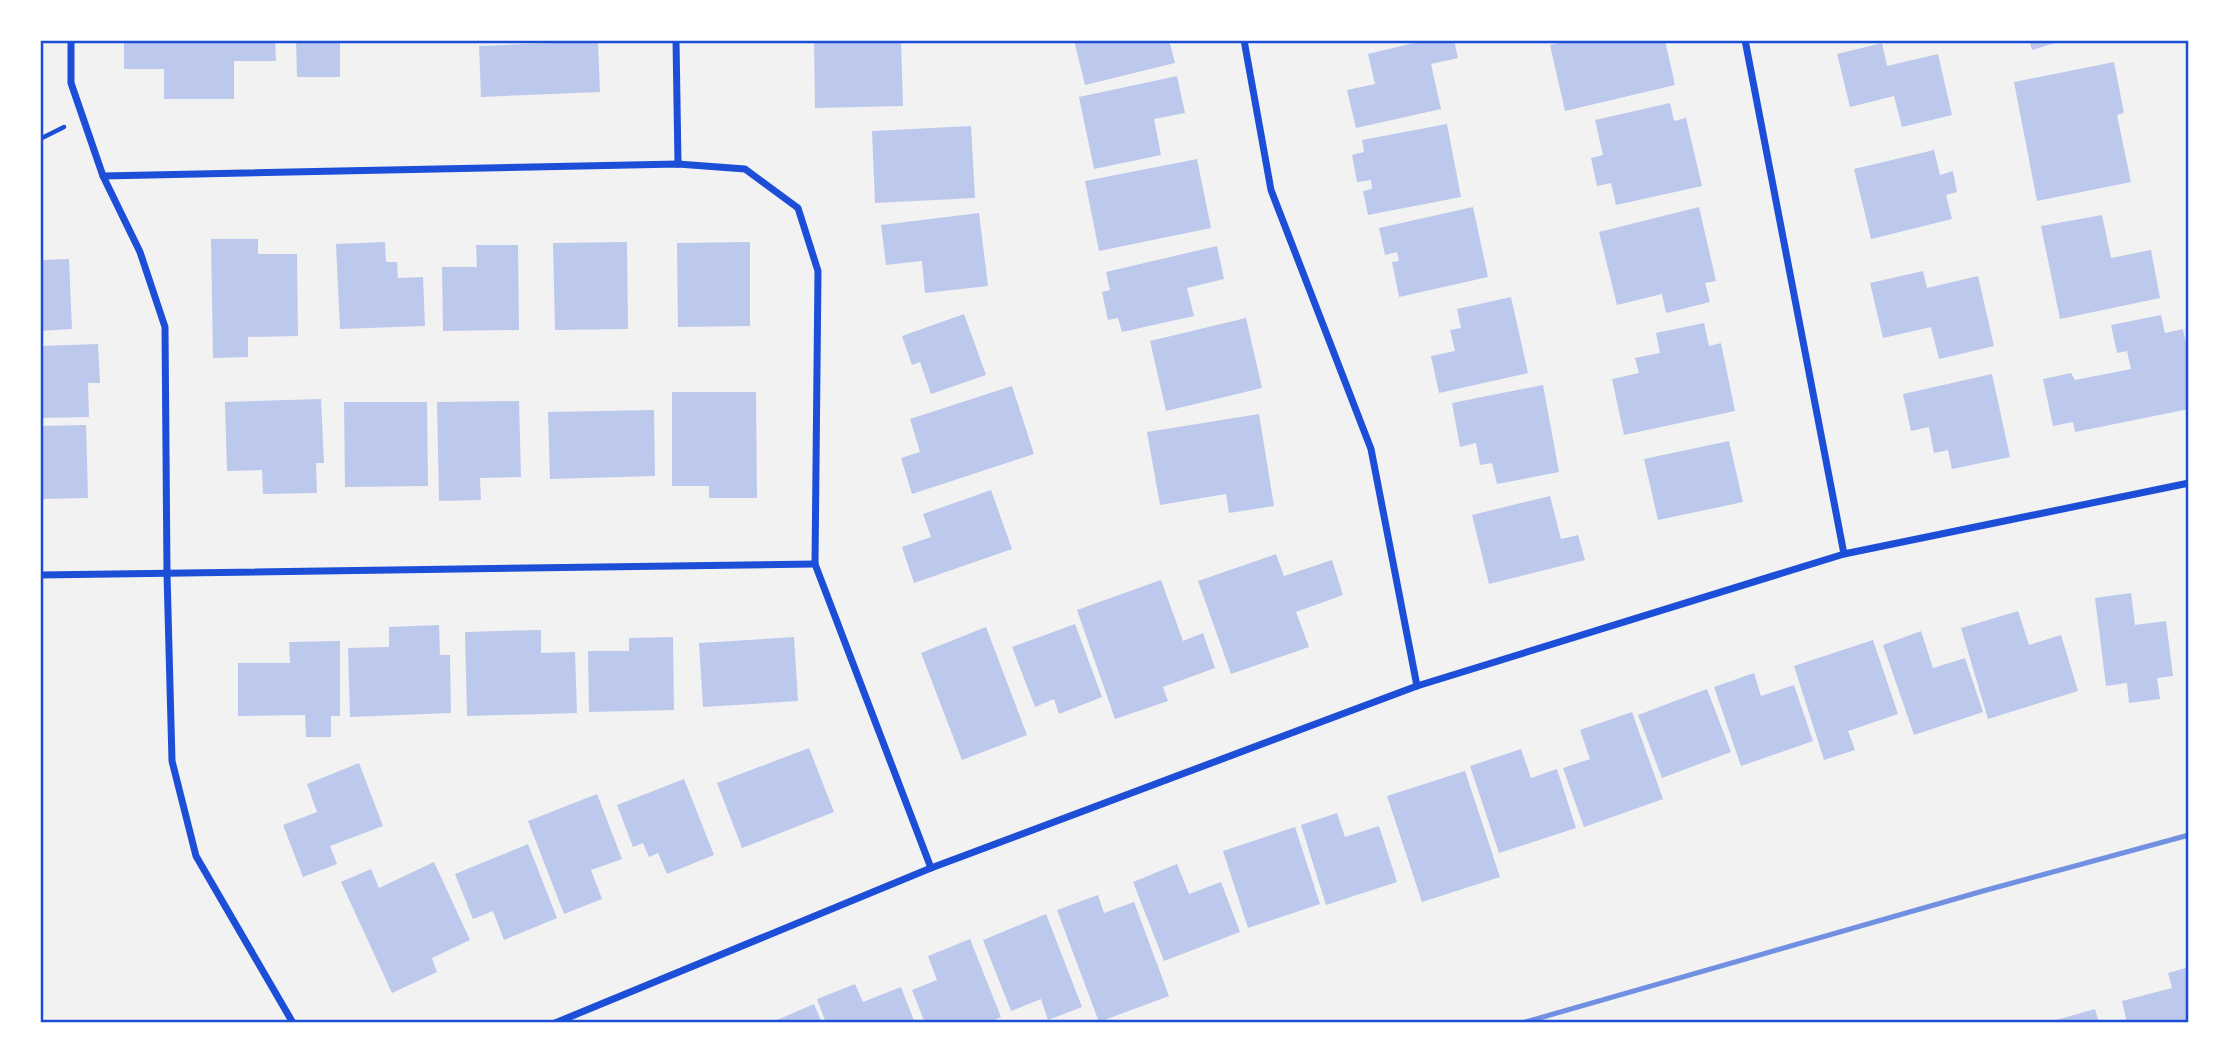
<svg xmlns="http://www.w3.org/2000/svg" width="2229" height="1063" viewBox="0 0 2229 1063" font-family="Arial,sans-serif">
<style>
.building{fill:#bdc9ec}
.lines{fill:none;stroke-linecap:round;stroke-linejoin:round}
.path{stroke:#1d4ed8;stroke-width:4.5}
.minor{stroke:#1d4ed8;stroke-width:7}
.rail{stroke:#7290e2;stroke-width:5}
.neatline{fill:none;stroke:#1d4ed8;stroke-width:2.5}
</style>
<rect width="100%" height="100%" fill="#f2f2f2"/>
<g class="building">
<polygon points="124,40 275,40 276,61 234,61 234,99 164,99 164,69 124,69"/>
<polygon points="296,40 340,40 340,77 297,77"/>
<polygon points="814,40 901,40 903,106 815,108"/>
<polygon points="1074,40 1169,40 1175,63 1085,85"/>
<polygon points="1426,40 1454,40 1458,58 1431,64 1441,109 1356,128 1347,90 1375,84 1368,54"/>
<polygon points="1569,40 1665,40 1675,85 1565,111 1550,45"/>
<polygon points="2029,40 2062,40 2062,41 2032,50"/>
<polygon points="598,41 600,92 481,97 479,46"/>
<polygon points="1882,43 1887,66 1938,54 1952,115 1902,127 1894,96 1850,107 1837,54"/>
<polygon points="2114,62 2124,113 2117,115 2131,182 2037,201 2014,82"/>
<polygon points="1177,76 1185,113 1154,119 1161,155 1094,169 1079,97"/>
<polygon points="1670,103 1674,121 1686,118 1702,186 1616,205 1611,183 1597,186 1591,158 1603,155 1595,120"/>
<polygon points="1447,124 1461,197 1368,215 1363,191 1372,189 1371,180 1357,182 1352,155 1364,152 1362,140"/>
<polygon points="971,126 975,198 875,203 872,131"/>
<polygon points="1934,150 1940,175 1953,171 1957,192 1946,195 1952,219 1871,239 1854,169"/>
<polygon points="1197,159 1211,228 1099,251 1085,181"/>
<polygon points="1473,207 1488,277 1399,297 1392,262 1399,261 1397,252 1385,255 1379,228"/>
<polygon points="1699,207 1716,281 1705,283 1710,302 1666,313 1662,294 1617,305 1599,232"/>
<polygon points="979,213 988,286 925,293 922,261 886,265 881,225"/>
<polygon points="2102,215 2111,258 2151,250 2160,298 2060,319 2041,226"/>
<polygon points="211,239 258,239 258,254 297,254 298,336 248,337 248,357 213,358"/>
<polygon points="385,242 386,262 397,262 398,278 423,277 425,326 340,329 336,244"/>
<polygon points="627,242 628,329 555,330 553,243"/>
<polygon points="750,242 750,326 678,327 677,243"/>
<polygon points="476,245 518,245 519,330 443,331 442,267 477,267"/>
<polygon points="1217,246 1224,279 1187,288 1194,316 1122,332 1118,318 1108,320 1102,292 1110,290 1106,272"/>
<polygon points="69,259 72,329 40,331 40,260"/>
<polygon points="1923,271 1927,288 1978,276 1994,346 1939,359 1931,327 1883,338 1870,283"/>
<polygon points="1511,297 1528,373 1439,393 1431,356 1455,351 1450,330 1461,328 1457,309"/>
<polygon points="964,314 986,375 931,394 920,362 912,365 902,336"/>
<polygon points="2161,315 2165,333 2183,329 2189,357 2189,409 2075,432 2073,422 2053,426 2043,379 2071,373 2075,380 2131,369 2127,351 2117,353 2111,325"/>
<polygon points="1246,318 1262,388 1166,411 1150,341"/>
<polygon points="1704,323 1709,346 1721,343 1735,411 1624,435 1612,379 1639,373 1635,358 1660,353 1656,333"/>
<polygon points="98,344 100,383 88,383 89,417 40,418 40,346"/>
<polygon points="1992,374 2010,457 1952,469 1948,450 1934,453 1929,427 1911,431 1903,394"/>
<polygon points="1543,385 1559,472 1497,484 1492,463 1480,465 1476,443 1460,447 1452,403"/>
<polygon points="1012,386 1034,454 912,494 901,458 920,452 910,419"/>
<polygon points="672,392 756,392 757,498 709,498 709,486 672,486"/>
<polygon points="321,399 324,463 316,463 317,493 263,494 262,470 227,471 225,402"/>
<polygon points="519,401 521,477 480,478 481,500 439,501 437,402"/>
<polygon points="344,402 427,402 428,486 345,487"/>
<polygon points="654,410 655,476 550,479 548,412"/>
<polygon points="1259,414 1274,506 1229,513 1226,494 1160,505 1147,432"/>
<polygon points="86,425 88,498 40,499 40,426"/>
<polygon points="1729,441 1743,502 1658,520 1644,459"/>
<polygon points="991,490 1012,549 914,583 902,547 931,537 923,514"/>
<polygon points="1550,496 1561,539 1578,535 1585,560 1489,584 1472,515"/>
<polygon points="1276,554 1284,576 1332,560 1343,595 1296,612 1309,647 1231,674 1198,581"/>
<polygon points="1161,580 1183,641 1203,633 1215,668 1163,687 1168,701 1115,719 1077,610"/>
<polygon points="2131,593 2135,625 2166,621 2173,676 2157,678 2160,699 2129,703 2127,683 2106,686 2095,598"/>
<polygon points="2018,611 2029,645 2061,635 2078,691 1988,719 1961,628"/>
<polygon points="1075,624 1102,697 1059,714 1054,699 1035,707 1012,647"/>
<polygon points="439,625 440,655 450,655 451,713 350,717 348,648 389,647 389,627"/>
<polygon points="986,627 1027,735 962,760 921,653"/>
<polygon points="541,630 541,653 575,652 577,713 467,716 465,632"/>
<polygon points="1921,631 1933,668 1965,658 1983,712 1914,735 1883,645"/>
<polygon points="673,637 674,710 589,712 588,651 629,651 629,638"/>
<polygon points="794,637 798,701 703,707 699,643"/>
<polygon points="1873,640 1898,714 1848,731 1855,750 1824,760 1794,666"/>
<polygon points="340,641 340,716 331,716 331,737 306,737 305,715 238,716 238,663 290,663 289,642"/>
<polygon points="1754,673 1761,696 1794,685 1813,741 1741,766 1714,687"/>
<polygon points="1707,689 1731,752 1662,778 1638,715"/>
<polygon points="1632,712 1663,799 1584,827 1563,768 1590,759 1580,730"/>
<polygon points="809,748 834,812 742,848 717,783"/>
<polygon points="1521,749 1531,778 1557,769 1576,828 1499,853 1470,766"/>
<polygon points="359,763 383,826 330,846 337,864 303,877 283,825 317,812 307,784"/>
<polygon points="1465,771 1500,877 1422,902 1387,796"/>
<polygon points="684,779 714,855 667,874 658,853 649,857 643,843 633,847 617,805"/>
<polygon points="597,794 622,859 591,870 602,899 564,914 528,821"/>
<polygon points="1337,813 1345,837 1379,826 1397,882 1326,905 1301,825"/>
<polygon points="1295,827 1320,904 1248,928 1223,851"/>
<polygon points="528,844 557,918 504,940 493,911 473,919 455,874"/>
<polygon points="434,862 470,940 432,958 437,972 392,993 341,882 371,869 379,888"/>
<polygon points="1177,864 1189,894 1221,882 1240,932 1164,961 1133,882"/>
<polygon points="1098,895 1104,913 1134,902 1169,996 1099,1022 1057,910"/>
<polygon points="1046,914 1082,1007 1048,1020 1041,999 1011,1011 983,940"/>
<polygon points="970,939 1001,1017 988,1023 925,1023 912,990 937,980 928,956"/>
<polygon points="2189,967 2189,1023 2127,1023 2122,1001 2172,988 2168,973"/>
<polygon points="855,984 863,1002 901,987 915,1023 826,1023 817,999"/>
<polygon points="814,1004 822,1023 770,1023"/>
<polygon points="2095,1009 2099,1023 2049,1023 2049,1022"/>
</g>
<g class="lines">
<polyline class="path" points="40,139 64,127"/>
<g class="minor">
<polyline points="71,40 71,83 103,176 140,252 165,327 167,574 172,761 196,856 293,1023"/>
<polyline points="676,40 678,164"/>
<polyline points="1244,40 1271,190 1371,449 1417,686 1844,554 1745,40"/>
<polyline points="103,176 678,164 745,169 798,208 818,271 815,564 931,868"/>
<polyline points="1844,554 2189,483"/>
<polyline points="40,575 815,564"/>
<polyline points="555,1023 931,868 1417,686"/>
</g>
<polyline class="rail" points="1522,1023 1983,891 2189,835"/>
</g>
<rect width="2229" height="1063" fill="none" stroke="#ffffff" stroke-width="84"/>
<rect x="42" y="42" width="2145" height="979" class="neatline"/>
</svg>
